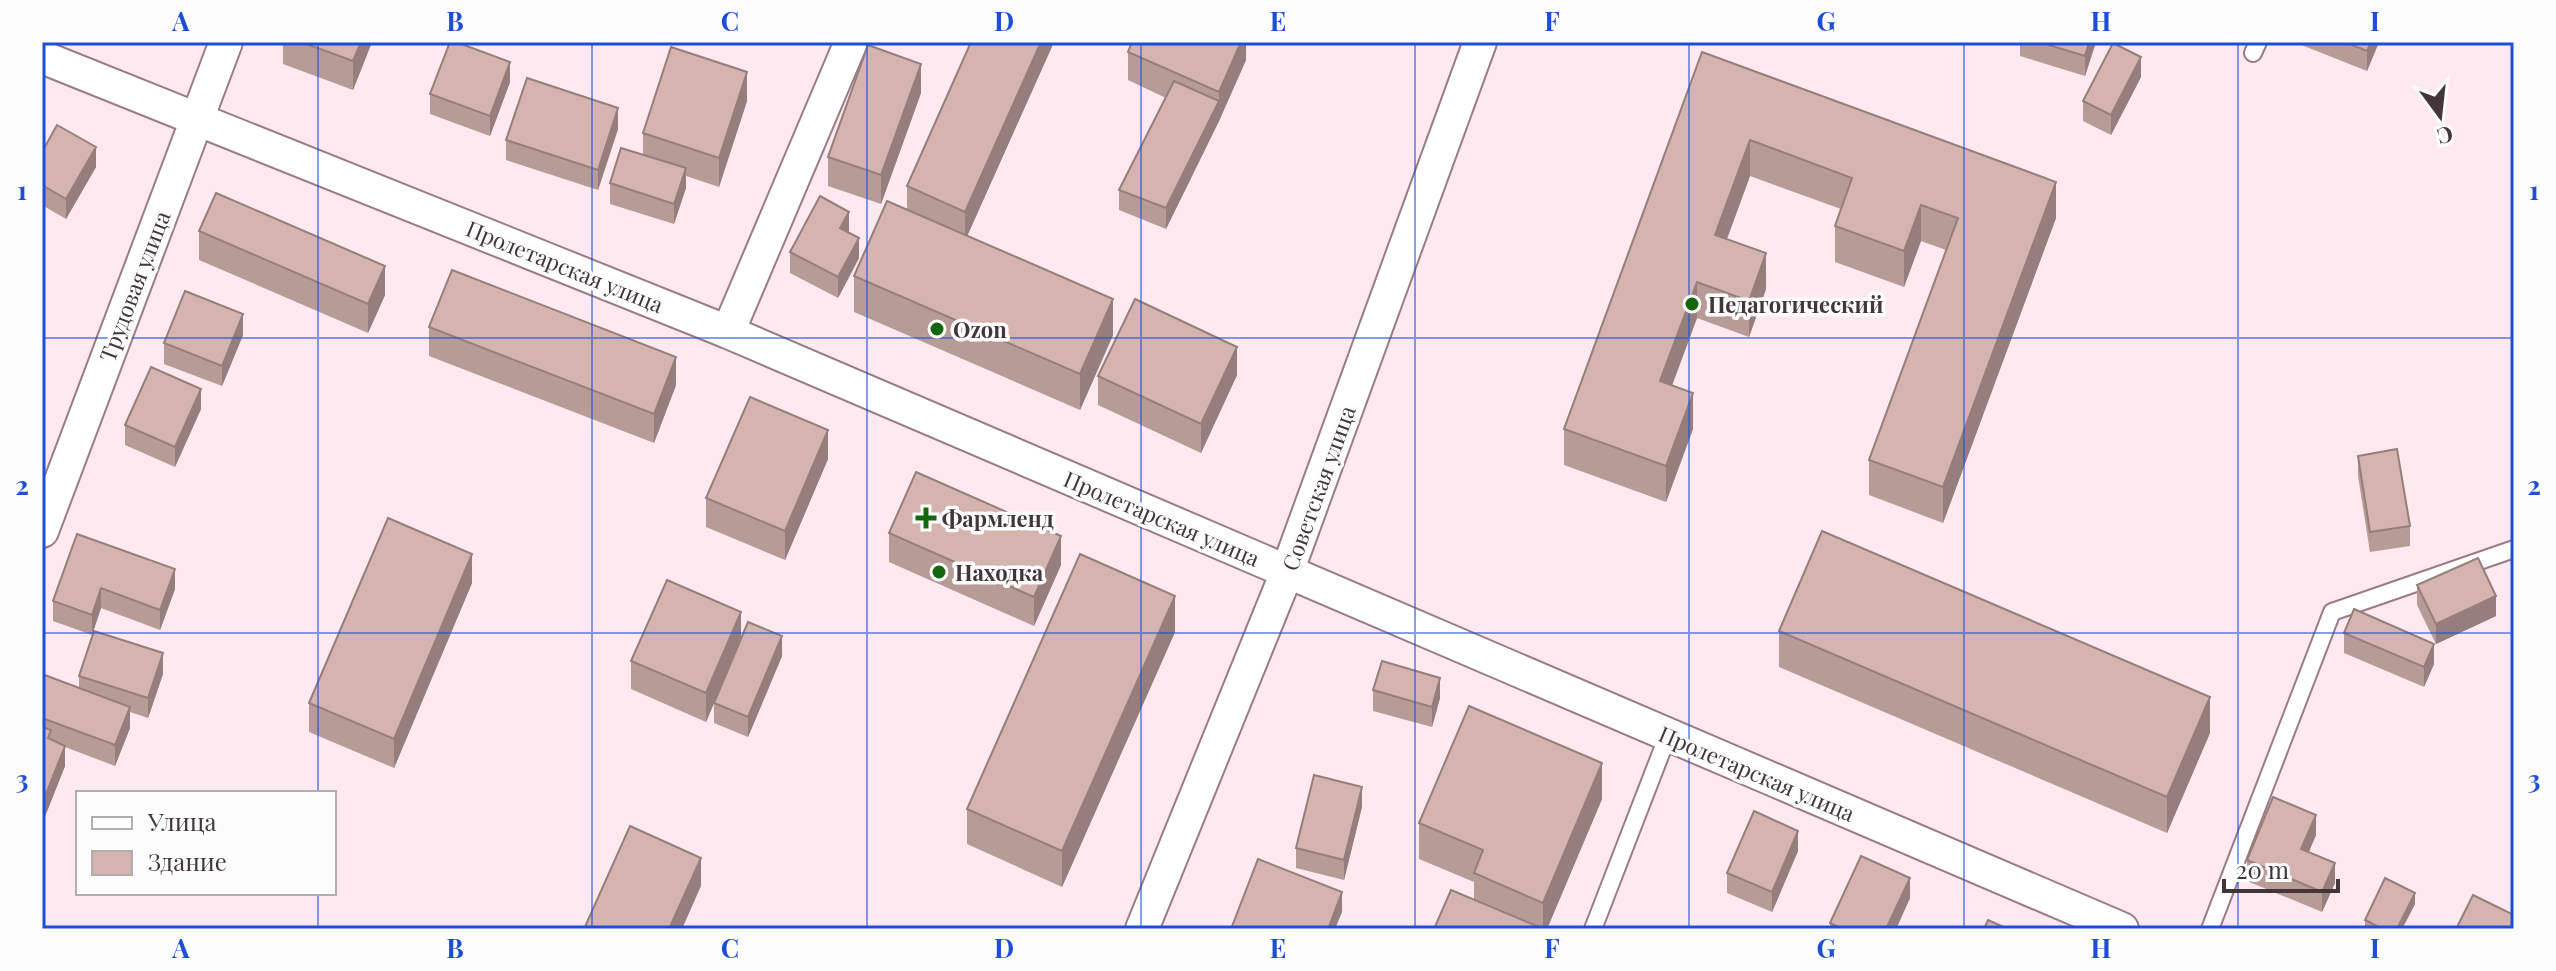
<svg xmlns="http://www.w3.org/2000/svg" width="2556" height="971" viewBox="0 0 2556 971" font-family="'Playfair Display',serif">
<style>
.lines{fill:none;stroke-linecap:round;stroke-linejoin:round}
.service-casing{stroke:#9a7c86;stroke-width:20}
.minor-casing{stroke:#9a7c86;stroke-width:36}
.service{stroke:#fff;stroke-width:16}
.minor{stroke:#fff;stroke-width:32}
.wall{fill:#b79b97}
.shaded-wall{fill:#957e7b}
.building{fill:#d5b4b0;stroke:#957e7b;stroke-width:2}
.grid{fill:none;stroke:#1d4ed8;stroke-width:2;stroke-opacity:0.55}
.poi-dot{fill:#13680d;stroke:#fcfcfc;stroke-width:3}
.labels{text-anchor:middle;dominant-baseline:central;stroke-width:7;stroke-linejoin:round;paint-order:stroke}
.street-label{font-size:22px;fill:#43363a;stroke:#fcfcfc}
.poi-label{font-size:22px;font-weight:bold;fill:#43363a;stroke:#fcfcfc;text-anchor:start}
.neatline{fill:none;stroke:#1d4ed8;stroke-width:3}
.grid-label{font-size:26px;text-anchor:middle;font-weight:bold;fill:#1d4ed8}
</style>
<rect width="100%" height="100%" fill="#fde9ef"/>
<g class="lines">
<defs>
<g id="service">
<polyline points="2253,53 2258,42"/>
<polyline points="1593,929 1668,735"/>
<polyline points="2210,929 2332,612 2514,549"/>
</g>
<g id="minor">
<polyline points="42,57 728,332 2122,929"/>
<polyline points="728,332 851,42"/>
<polyline points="42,531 226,42"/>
<polyline points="1142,929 1287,572 1480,42"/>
</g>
</defs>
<use href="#service" class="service-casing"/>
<use href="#minor" class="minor-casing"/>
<use href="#service" class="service"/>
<use href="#minor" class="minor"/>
</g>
<g class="wall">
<polygon points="283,42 372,42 353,90 283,64"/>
<polygon points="1054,42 967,236 1113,335 1080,410 854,312 854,276 907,209 907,186"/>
<polygon points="1246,42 1246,60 1219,121 1166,229 1119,210 1119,190 1166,98 1128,80 1128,52"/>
<polygon points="2020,42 2096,42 2085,76 2020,56"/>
<polygon points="2299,42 2379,42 2367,71 2299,44"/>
<polygon points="1702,52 2056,218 1943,523 1869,495 1869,460 1946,250 1921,241 1904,287 1835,262 1835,226 1841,209 1750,176 1727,239 1766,289 1749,337 1697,318 1672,386 1693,429 1666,502 1564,465 1564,429"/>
<polygon points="2141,77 2111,135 2083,121 2083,101"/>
<polygon points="510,82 490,136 430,114 430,94"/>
<polygon points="921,93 881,204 828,186 828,157"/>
<polygon points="747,101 719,187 686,176 686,188 674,224 610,204 610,183 643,154 643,133"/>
<polygon points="618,129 598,190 506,160 506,140"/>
<polygon points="42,152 96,167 66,219 42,205"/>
<polygon points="199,231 385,295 368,333 199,260"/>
<polygon points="849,232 859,258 838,298 790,273 790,252"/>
<polygon points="429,327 676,385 654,443 429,356"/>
<polygon points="243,335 222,386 164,364 164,343"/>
<polygon points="1237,375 1201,453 1098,405 1098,376"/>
<polygon points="201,409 175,467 125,445 125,425"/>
<polygon points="2358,456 2410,526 2410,546 2370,552 2358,476"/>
<polygon points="828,459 785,560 706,527 706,498"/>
<polygon points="889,533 1061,565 1034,626 889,562"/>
<polygon points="77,534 175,589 160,630 101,608 92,635 53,621 53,601"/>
<polygon points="472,583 394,768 309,732 309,703"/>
<polygon points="2417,585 2496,616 2436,644 2417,605"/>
<polygon points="1779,631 2210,733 2167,833 1779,667"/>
<polygon points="1175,632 1062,887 967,844 967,809"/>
<polygon points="2344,633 2434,664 2424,687 2344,653"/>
<polygon points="741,637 782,656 748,737 714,723 714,703 716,698 706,722 631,689 631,661"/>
<polygon points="42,674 79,688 79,676 163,674 148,718 130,712 130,728 115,766 65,747 65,766 42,824"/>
<polygon points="1373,690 1440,698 1432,727 1373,711"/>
<polygon points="1602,799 1547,929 1434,929 1474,899 1474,882 1419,859 1419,823"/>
<polygon points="1362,807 1344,880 1296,868 1296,848"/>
<polygon points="2316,835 2309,852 2335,883 2322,912 2247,881 2247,860"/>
<polygon points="1798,851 1772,912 1727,893 1727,873"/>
<polygon points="1910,898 1896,929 1830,929 1830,923"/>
<polygon points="2415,904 2402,929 2365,929 2365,920"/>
</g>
<g class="shaded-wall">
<polygon points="361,42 372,42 353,90 353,61"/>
<polygon points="1041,42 1054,42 965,241 965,212"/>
<polygon points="1241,42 1246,42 1246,60 1219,121 1166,229 1166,208 1219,101 1219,92"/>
<polygon points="2089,42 2096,42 2085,76 2085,56"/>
<polygon points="2371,42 2379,42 2367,71 2367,51"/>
<polygon points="2141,57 2141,77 2111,135 2111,115"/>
<polygon points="510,62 510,82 490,136 490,116"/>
<polygon points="921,64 921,93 881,204 881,175"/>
<polygon points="747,72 747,101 719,187 719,158"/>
<polygon points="618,108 618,129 598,190 598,170"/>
<polygon points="1750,140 1750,176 1715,271 1715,235"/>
<polygon points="96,147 96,167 66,219 66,199"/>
<polygon points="686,168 686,188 674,224 674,204"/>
<polygon points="2056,182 2056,218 1943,523 1943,487"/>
<polygon points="1921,205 1921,241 1904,287 1904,251"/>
<polygon points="849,212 849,232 840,248 840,228"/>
<polygon points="859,238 859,258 838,298 838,277"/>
<polygon points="1766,253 1766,289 1749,337 1749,301"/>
<polygon points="385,266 385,295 368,333 368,304"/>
<polygon points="1697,282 1697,318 1660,417 1660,381"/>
<polygon points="1113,299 1113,335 1080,410 1080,374"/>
<polygon points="243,314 243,335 222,386 222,366"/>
<polygon points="1237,347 1237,375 1201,453 1201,424"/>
<polygon points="676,357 676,385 654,443 654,414"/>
<polygon points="201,389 201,409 175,467 175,447"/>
<polygon points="1693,393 1693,429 1666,502 1666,466"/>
<polygon points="828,430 828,459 785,560 785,531"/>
<polygon points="1061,536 1061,565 1034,626 1034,597"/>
<polygon points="472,554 472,583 394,768 394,739"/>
<polygon points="175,569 175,589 160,630 160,610"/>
<polygon points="101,588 101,608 92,635 92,615"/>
<polygon points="1175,596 1175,632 1062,887 1062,851"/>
<polygon points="2496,596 2496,616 2436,644 2436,624"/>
<polygon points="741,612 741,641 706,722 706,693"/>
<polygon points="782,636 782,656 748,737 748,717"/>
<polygon points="2434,644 2434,664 2424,687 2424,667"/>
<polygon points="163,653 163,674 148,718 148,698"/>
<polygon points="1440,678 1440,698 1432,727 1432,707"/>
<polygon points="2210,697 2210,733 2167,833 2167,797"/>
<polygon points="130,707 130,728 115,766 115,745"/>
<polygon points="65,746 65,766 42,824 42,804"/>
<polygon points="1602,763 1602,799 1547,929 1543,929 1543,903"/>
<polygon points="1362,787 1362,807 1344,880 1344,860"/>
<polygon points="2316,815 2316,835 2301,869 2301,849"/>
<polygon points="1798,831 1798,851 1772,912 1772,892"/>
<polygon points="701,858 701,886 682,929 669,929"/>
<polygon points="2335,863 2335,883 2322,912 2322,892"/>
<polygon points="1910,878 1910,898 1896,929 1886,929"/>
<polygon points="1342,892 1342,912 1335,929 1328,929"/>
<polygon points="2415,893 2415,904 2402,929 2397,929"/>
</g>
<g class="building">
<polygon points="301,42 361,42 353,61"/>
<polygon points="450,42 456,42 510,62 490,116 430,94"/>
<polygon points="971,42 1041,42 965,212 907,186"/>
<polygon points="1132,42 1241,42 1219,92 1128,52"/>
<polygon points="2039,42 2089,42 2085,56"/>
<polygon points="2345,42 2371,42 2367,51"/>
<polygon points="2113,43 2141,57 2111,115 2083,101"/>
<polygon points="868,45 921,64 881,175 828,157"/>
<polygon points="671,47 747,72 719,158 643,133"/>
<polygon points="1702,52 2056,182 1943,487 1869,460 1958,218 1921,205 1904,251 1835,226 1852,178 1750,140 1715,235 1766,253 1749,301 1697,282 1660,381 1693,393 1666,466 1564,429"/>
<polygon points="527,78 618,108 598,170 506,140"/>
<polygon points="1174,81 1219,101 1166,208 1119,190"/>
<polygon points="57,125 96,147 66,199 42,185 42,152"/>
<polygon points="621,148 686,168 674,204 610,183"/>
<polygon points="216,193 385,266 368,304 199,231"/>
<polygon points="820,196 849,212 840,228 859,238 838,277 790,252"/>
<polygon points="887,201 1113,299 1080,374 854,276"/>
<polygon points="452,270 676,357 654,414 429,327"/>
<polygon points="185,291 243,314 222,366 164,343"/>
<polygon points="1135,299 1237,347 1201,424 1098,376"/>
<polygon points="151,367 201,389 175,447 125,425"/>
<polygon points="750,397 828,430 785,531 706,498"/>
<polygon points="2397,449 2410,526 2370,532 2358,456"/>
<polygon points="916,472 1061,536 1034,597 889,533"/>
<polygon points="388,518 472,554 394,739 309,703"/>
<polygon points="1822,531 2210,697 2167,797 1779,631"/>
<polygon points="77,534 175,569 160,610 101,588 92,615 53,601"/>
<polygon points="1080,554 1175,596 1062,851 967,809"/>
<polygon points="2478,558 2496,596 2436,624 2417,585"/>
<polygon points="667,580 741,612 706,693 631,661"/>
<polygon points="2354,609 2434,644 2424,667 2344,633"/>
<polygon points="748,622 782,636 748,717 714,703"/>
<polygon points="94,631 163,653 148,698 79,676"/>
<polygon points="1382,661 1440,678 1432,707 1373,690"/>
<polygon points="42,674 130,707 115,745 42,718"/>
<polygon points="1469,706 1602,763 1543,903 1474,873 1483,850 1419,823"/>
<polygon points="42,727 51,730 48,738 65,746 42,804"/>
<polygon points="1314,775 1362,787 1344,860 1296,848"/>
<polygon points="2273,797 2316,815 2301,849 2335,863 2322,892 2247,860"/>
<polygon points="1754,811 1798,831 1772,892 1727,873"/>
<polygon points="630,826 701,858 669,929 584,929"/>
<polygon points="1861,856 1910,878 1886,929 1843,929 1830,923"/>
<polygon points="1258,859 1342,892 1328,929 1231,929"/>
<polygon points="2385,878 2415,893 2397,929 2383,929 2365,920"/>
<polygon points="1451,890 1539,927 1538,929 1434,929"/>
<polygon points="2473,895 2514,915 2514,929 2456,929"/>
<polygon points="1988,920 2008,929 1984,929"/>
</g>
<path class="grid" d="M318,42V793M592,42V929M867,42V929M1141,42V929M1415,42V929M1689,42V929M1964,42V929M2238,42V929M42,338H2514M42,633H2514M318,893V929"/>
<g class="poi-dot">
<circle cx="1692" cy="304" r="8"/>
<circle cx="937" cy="329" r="8"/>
<path d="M922 506h8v8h8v8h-8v8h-8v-8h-8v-8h8z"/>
<circle cx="939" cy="572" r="8"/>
</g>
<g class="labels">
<g class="street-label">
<text transform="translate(565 266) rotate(22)">Пролетарская улица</text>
<text transform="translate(134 286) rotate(-69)">Трудовая улица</text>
<text transform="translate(1318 488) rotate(-70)">Советская улица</text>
<text transform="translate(1162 518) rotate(23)">Пролетарская улица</text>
<text transform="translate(1757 773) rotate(23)">Пролетарская улица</text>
</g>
<g class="poi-label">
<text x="1708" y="304">Педагогический</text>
<text x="953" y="329">Ozon</text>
<text x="942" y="518">Фармленд</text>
<text x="955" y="572">Находка</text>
</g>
</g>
<rect width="2556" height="971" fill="none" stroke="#fcfcfc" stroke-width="88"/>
<rect x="76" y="791" width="260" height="104" fill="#fcfcfc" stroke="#b2adae" stroke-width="2"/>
<rect x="92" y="817" width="40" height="12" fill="#ffffff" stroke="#b2adae" stroke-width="2"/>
<text x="148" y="831" font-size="24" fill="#43363a">Улица</text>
<rect x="92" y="851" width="40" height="24" fill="#d5b4b0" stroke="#b2adae" stroke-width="2"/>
<text x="148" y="871" font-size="24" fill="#43363a">Здание</text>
<g transform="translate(2440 116) rotate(165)" stroke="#fcfcfc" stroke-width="6" paint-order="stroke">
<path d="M0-6L14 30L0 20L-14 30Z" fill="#43363a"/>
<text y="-12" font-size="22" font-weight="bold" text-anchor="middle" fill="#43363a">С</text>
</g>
<path d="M2224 879v12h114v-12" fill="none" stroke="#43363a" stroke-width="4"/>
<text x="2236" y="879" font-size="24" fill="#43363a" stroke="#fcfcfc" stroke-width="6" paint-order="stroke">20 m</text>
<rect x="44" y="44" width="2468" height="883" class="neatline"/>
<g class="grid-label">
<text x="181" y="31">A</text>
<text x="455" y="31">B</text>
<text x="730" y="31">C</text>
<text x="1004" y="31">D</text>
<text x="1278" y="31">E</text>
<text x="1552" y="31">F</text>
<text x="1826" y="31">G</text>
<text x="2101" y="31">H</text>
<text x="2375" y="31">I</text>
<text x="22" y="200">1</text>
<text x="2534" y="200">1</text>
<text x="22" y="495">2</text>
<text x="2534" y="495">2</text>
<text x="22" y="789">3</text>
<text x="2534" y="789">3</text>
<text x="181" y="958">A</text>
<text x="455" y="958">B</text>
<text x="730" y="958">C</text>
<text x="1004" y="958">D</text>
<text x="1278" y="958">E</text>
<text x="1552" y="958">F</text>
<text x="1826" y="958">G</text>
<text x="2101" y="958">H</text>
<text x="2375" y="958">I</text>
</g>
</svg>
